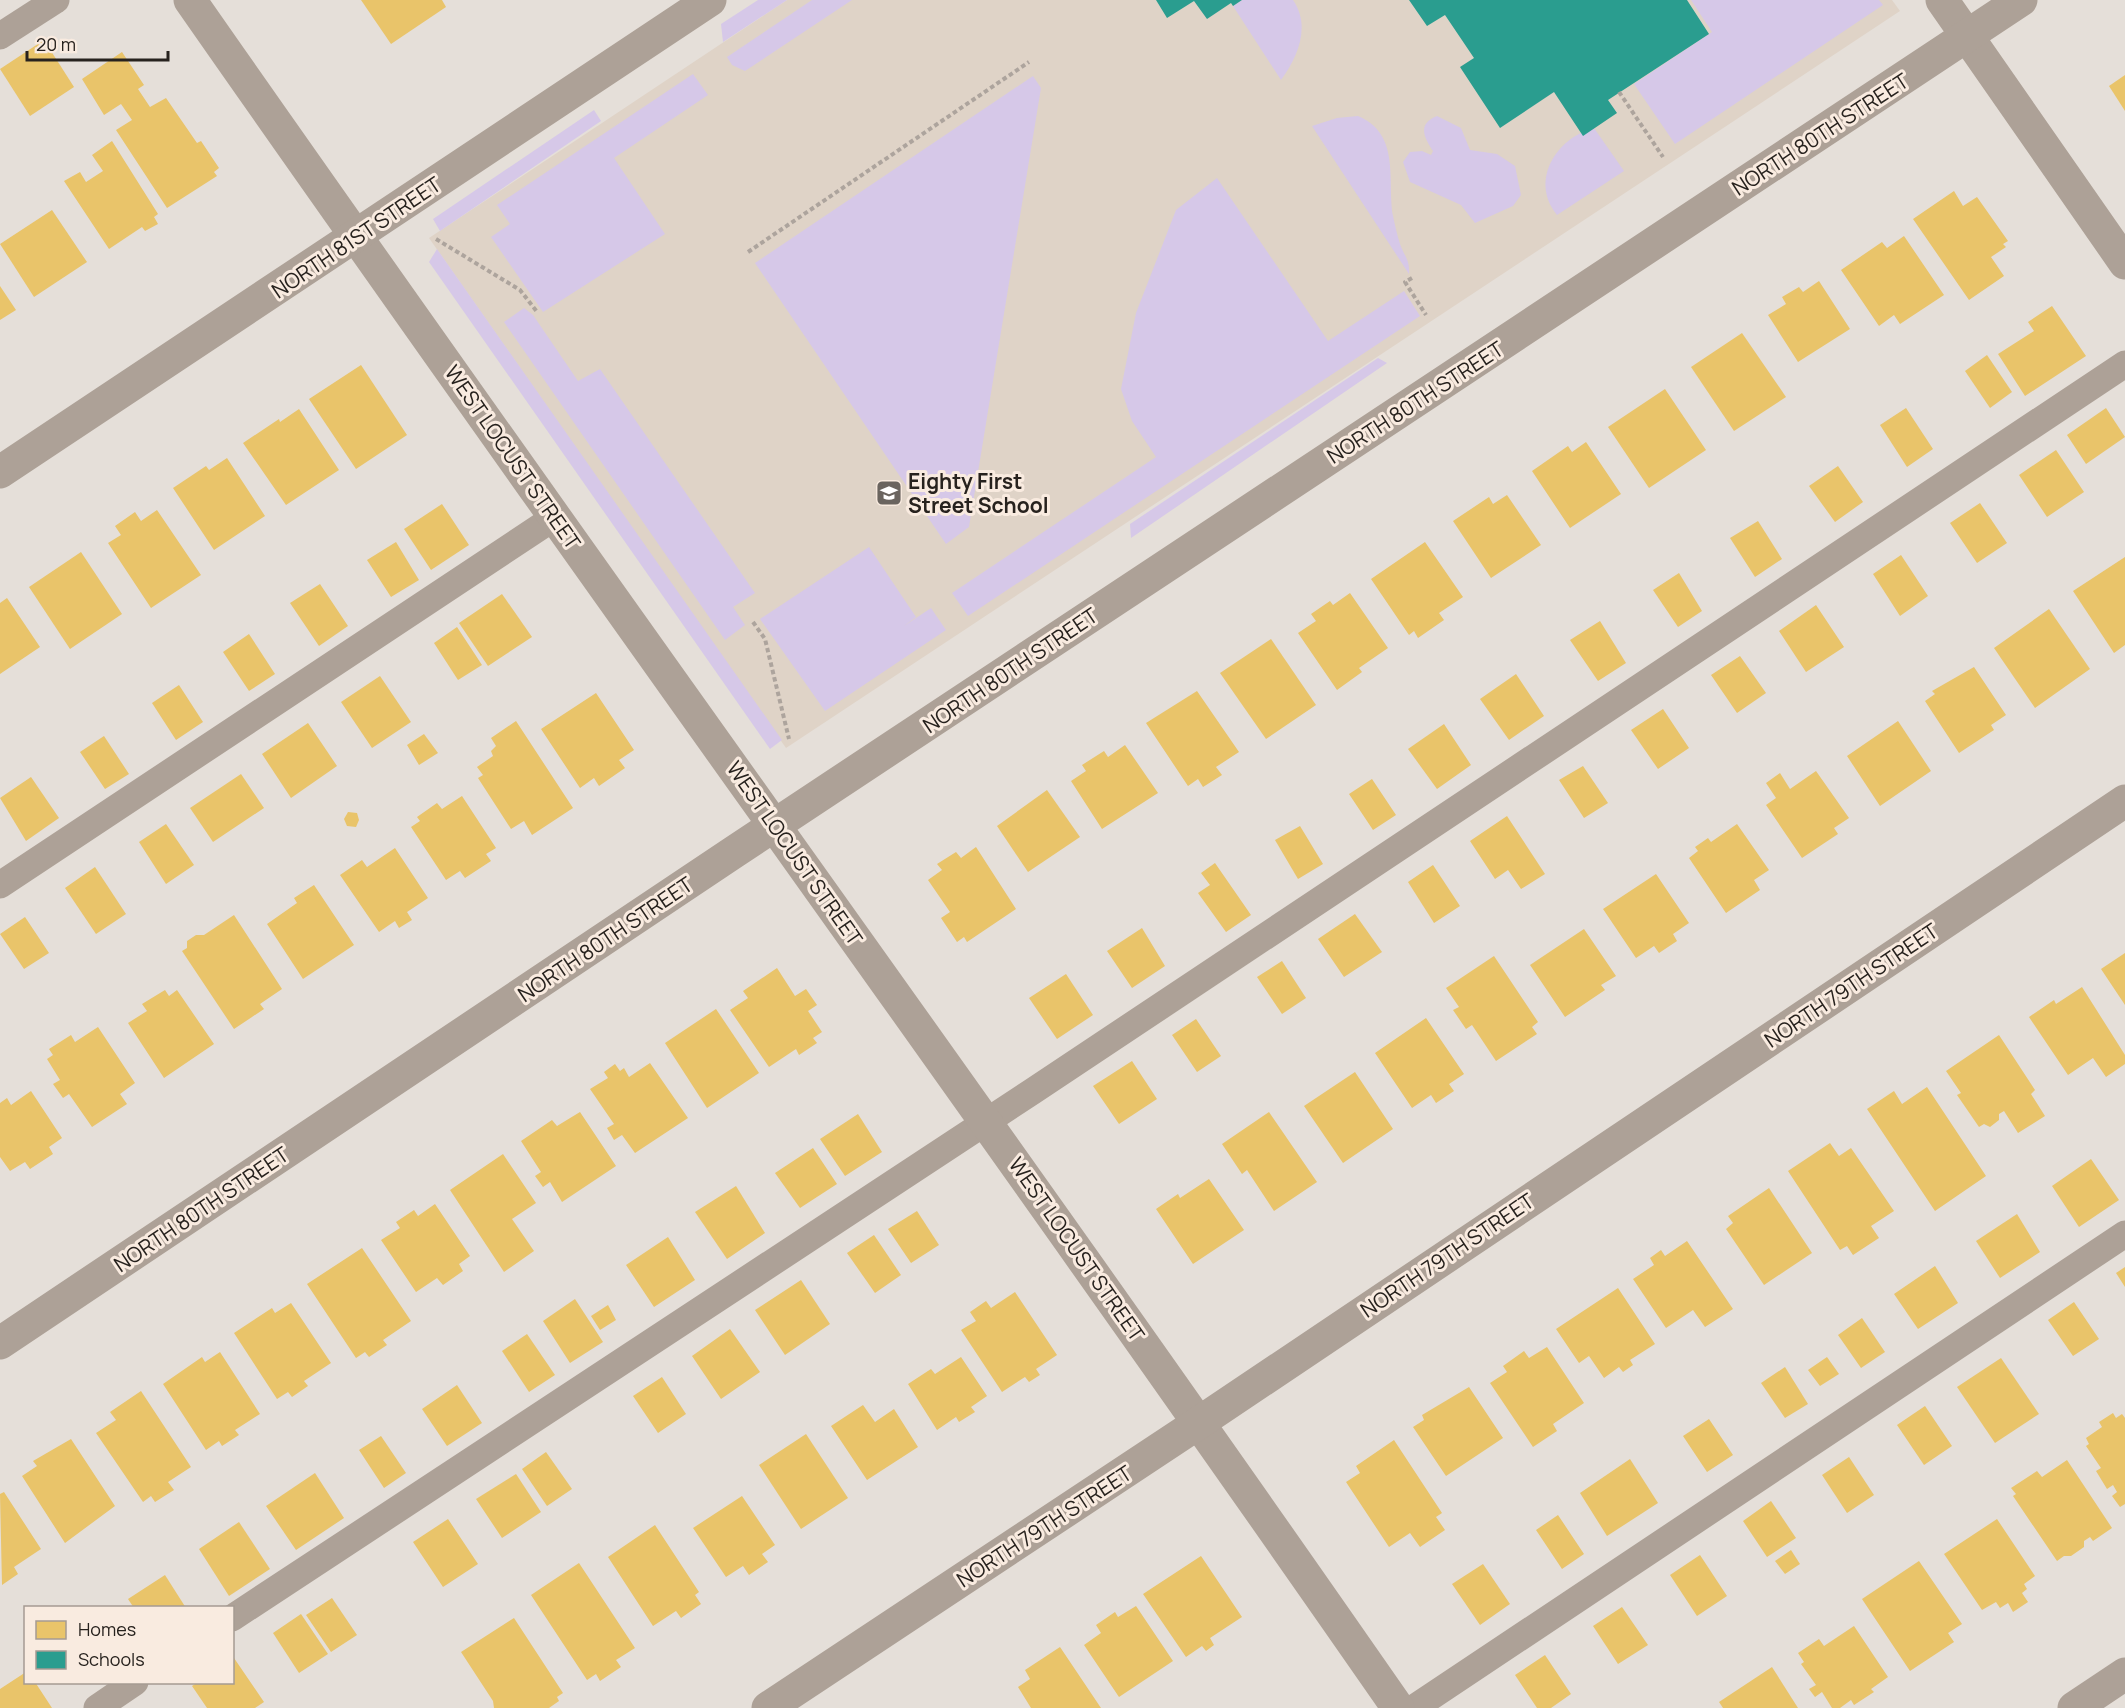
<svg xmlns="http://www.w3.org/2000/svg" width="2125" height="1708" viewBox="0 0 2125 1708" font-family="Manrope,sans-serif">
<style>
.built{fill:#dfd3c7}
.green{fill:#d6c8e8}
.homes{fill:#e9c46a}
.schools{fill:#2a9d8f}
.lines{fill:none;stroke-linecap:round;stroke-linejoin:round}
.path{stroke:#ada49d;stroke-width:4;stroke-dasharray:4.5 3;stroke-linecap:butt}
.lane{stroke:#ada197;stroke-width:27}
.street{stroke:#ada197;stroke-width:33}
.labels{text-anchor:middle;dominant-baseline:central;stroke-width:6;stroke-linejoin:round;paint-order:stroke}
.street-label{font-size:21px;fill:#27221e;stroke:#f9ebe0}
.poi-label{font-size:21px;font-weight:bold;fill:#27221e;stroke:#f9ebe0;text-anchor:start}
</style>
<rect width="100%" height="100%" fill="#e5dfd9"/>
<polygon class="built" points="787,0 1892,0 1900,11 786,748 429,238"/>
<g class="green">
<polygon points="758,0 787,0 723,42 721,24"/>
<polygon points="812,0 852,0 745,71 732,65 727,57"/>
<path d="M1242,0H1293C1311,26 1298,57 1281,80L1233,6Z"/>
<polygon points="1691,0 1879,0 1883,5 1675,144 1634,84 1712,32"/>
<polygon points="693,74 708,95 614,158 665,234 543,312 491,237 510,224 497,205"/>
<polygon points="1033,76 1041,88 969,527 946,544 755,263"/>
<polygon points="594,110 601,121 440,231 433,219"/>
<path d="M1358,116C1401,134 1387,180 1393,216C1395,225 1397,235 1400,244C1404,256 1410,259 1409,274L1312,126L1337,118Z"/>
<path d="M1437,116L1461,128L1470,150L1497,154L1515,166L1521,195L1513,206L1475,223L1461,205L1410,182L1403,162L1410,152L1422,151L1431,155L1433,151C1424,137 1417,124 1437,116Z"/>
<path d="M1594,128L1624,171L1557,215C1529,181 1556,138 1594,128Z"/>
<polygon points="1217,178 1328,341 1404,291 1420,316 968,616 952,593 1156,457 1132,421 1121,389 1136,313 1176,210"/>
<polygon points="437,249 782,740 770,749 429,262"/>
<polygon points="524,308 533,315 578,381 600,369 755,593 733,607 745,625 725,640 504,322"/>
<polygon points="1378,358 1387,363 1131,538 1130,524"/>
<polygon points="869,547 916,617 904,626 931,608 946,630 825,711 760,619"/>
</g>
<g class="homes">
<polygon points="361,0 442,0 446,7 391,44"/>
<polygon points="44,40 74,87 30,116 0,69"/>
<polygon points="122,52 144,85 138,89 150,107 166,98 197,143 201,141 219,168 214,172 217,176 167,208 116,130 132,120 121,104 104,115 82,79"/>
<polygon points="2125,75 2125,111 2109,86"/>
<polygon points="112,141 158,214 154,217 158,224 145,231 142,227 109,249 64,181 80,172 86,182 103,171 92,155"/>
<polygon points="1954,191 1963,206 1977,197 2008,241 2003,244 2006,247 1991,257 2004,276 1969,300 1913,219"/>
<polygon points="52,210 87,262 34,297 0,244"/>
<polygon points="1904,236 1944,295 1900,324 1894,315 1879,326 1841,270 1882,242 1887,248"/>
<polygon points="1819,281 1850,329 1798,362 1768,315 1786,304 1782,297 1799,287 1803,292"/>
<polygon points="0,286 16,310 0,320"/>
<polygon points="2052,306 2086,356 2025,396 1998,354 2034,331 2028,322"/>
<polygon points="1742,333 1786,397 1734,431 1691,367"/>
<polygon points="1987,355 2012,392 1990,408 1965,371"/>
<polygon points="361,365 407,435 356,469 309,399"/>
<polygon points="1665,389 1706,450 1649,488 1608,427"/>
<polygon points="1906,408 1933,449 1907,467 1880,425"/>
<polygon points="2106,408 2125,437 2086,464 2067,435"/>
<polygon points="299,409 339,470 286,505 243,443 279,419 280,422"/>
<polygon points="1586,442 1621,494 1570,528 1532,471 1568,446 1572,452"/>
<polygon points="2056,450 2084,492 2047,517 2019,475"/>
<polygon points="227,458 265,516 214,550 173,488 206,466 209,470"/>
<polygon points="1838,466 1863,502 1835,522 1809,486"/>
<polygon points="1507,495 1541,545 1491,578 1453,521 1489,497 1493,504"/>
<polygon points="1980,503 2007,543 1977,563 1950,523"/>
<polygon points="442,504 469,545 431,570 404,529"/>
<polygon points="157,510 201,575 151,608 108,543 121,535 115,526 135,512 141,521"/>
<polygon points="1758,521 1782,559 1755,577 1730,538"/>
<polygon points="396,542 419,580 391,597 367,560"/>
<polygon points="1425,542 1463,597 1439,613 1444,620 1418,638 1414,631 1409,635 1371,579"/>
<polygon points="81,552 122,614 70,649 29,587"/>
<polygon points="1901,555 1928,596 1900,616 1873,574"/>
<polygon points="2125,557 2125,645 2114,653 2073,591"/>
<polygon points="1679,573 1702,611 1678,627 1653,590"/>
<polygon points="320,584 348,626 319,646 290,603"/>
<polygon points="1350,593 1388,648 1359,668 1362,672 1337,690 1298,633 1316,621 1311,614 1330,601 1333,605"/>
<polygon points="502,594 532,637 488,666 459,623"/>
<polygon points="7,598 40,647 0,674 0,603"/>
<polygon points="1816,605 1844,647 1806,672 1779,631"/>
<polygon points="2049,609 2090,669 2035,708 1994,648"/>
<polygon points="1600,621 1626,663 1598,681 1570,640"/>
<polygon points="457,627 482,665 458,680 434,643"/>
<polygon points="249,634 275,674 249,691 223,652"/>
<polygon points="1271,639 1316,705 1266,739 1220,673"/>
<polygon points="1740,656 1766,693 1737,713 1711,675"/>
<polygon points="1974,667 2006,715 1991,725 1994,730 1959,753 1925,701 1935,694 1932,691"/>
<polygon points="1516,674 1544,716 1509,740 1480,699"/>
<polygon points="380,676 411,722 372,748 341,702"/>
<polygon points="179,685 203,722 176,740 152,703"/>
<polygon points="1197,691 1239,752 1216,767 1222,775 1203,787 1198,779 1188,786 1146,723"/>
<polygon points="596,693 634,750 619,760 625,768 599,786 594,778 580,788 541,729"/>
<polygon points="1663,709 1689,748 1658,769 1631,730"/>
<polygon points="516,721 573,808 532,835 524,821 511,829 478,778 483,775 477,767 493,756 491,751 496,746 491,738"/>
<polygon points="1898,721 1931,771 1880,806 1847,756"/>
<polygon points="308,723 337,766 291,798 262,754"/>
<polygon points="1444,724 1471,765 1437,789 1408,749"/>
<polygon points="424,734 438,753 419,765 407,745"/>
<polygon points="104,736 129,774 105,789 80,752"/>
<polygon points="1125,745 1158,793 1102,829 1071,781 1086,771 1082,765 1104,751 1108,757"/>
<polygon points="1583,766 1608,803 1584,818 1559,780"/>
<polygon points="1816,771 1849,818 1834,828 1838,834 1802,858 1766,805 1776,798 1766,783 1780,773 1790,789"/>
<polygon points="241,774 264,808 213,842 190,808"/>
<polygon points="31,777 59,818 26,841 0,798"/>
<polygon points="1372,779 1396,815 1373,830 1349,794"/>
<polygon points="1047,790 1080,837 1028,872 997,826"/>
<polygon points="462,796 496,848 486,854 491,861 465,878 460,871 446,880 411,827 420,821 417,817 437,803 442,809"/>
<polygon points="348,812 357,813 359,820 356,827 347,826 344,819"/>
<polygon points="1507,816 1545,874 1521,889 1508,870 1495,879 1470,841"/>
<polygon points="166,824 194,865 166,884 139,842"/>
<polygon points="1737,824 1769,870 1754,880 1760,890 1726,913 1689,858 1698,851 1695,847 1708,838 1711,842"/>
<polygon points="1300,826 1323,864 1298,879 1275,840"/>
<polygon points="976,847 1016,909 967,942 964,937 957,942 941,918 950,912 928,880 942,870 937,864 956,852 961,858"/>
<polygon points="395,848 428,898 407,912 412,920 399,928 395,921 379,932 340,875 362,860 367,867"/>
<polygon points="1215,863 1251,915 1226,932 1198,893 1210,885 1201,873"/>
<polygon points="1433,865 1460,906 1434,923 1408,882"/>
<polygon points="95,867 126,914 96,934 65,888"/>
<polygon points="1656,874 1689,923 1673,934 1677,941 1659,953 1654,946 1636,958 1603,909"/>
<polygon points="314,885 354,945 303,979 267,924 297,903 294,898"/>
<polygon points="1355,914 1382,952 1344,977 1318,939"/>
<polygon points="234,915 282,989 260,1004 264,1009 234,1029 182,951 187,948 187,941 196,935 204,935"/>
<polygon points="25,917 49,953 24,969 0,934"/>
<polygon points="1142,928 1165,966 1132,988 1107,951"/>
<polygon points="1584,929 1616,976 1601,985 1605,990 1565,1017 1530,965"/>
<polygon points="2125,953 2125,1005 2101,969"/>
<polygon points="1494,956 1538,1022 1532,1027 1537,1034 1496,1061 1472,1025 1466,1029 1453,1010 1459,1007 1446,988"/>
<polygon points="1282,961 1306,998 1282,1014 1257,977"/>
<polygon points="777,968 795,996 806,989 817,1005 808,1011 822,1032 813,1038 817,1043 799,1055 796,1049 769,1067 730,1010 748,998 743,991"/>
<polygon points="1066,974 1093,1015 1057,1039 1029,998"/>
<polygon points="2082,987 2125,1055 2125,1064 2106,1077 2093,1058 2068,1075 2029,1017 2054,1000 2056,1004"/>
<polygon points="165,990 169,996 177,990 214,1044 164,1078 128,1023 147,1011 142,1004"/>
<polygon points="716,1009 759,1073 707,1108 665,1043"/>
<polygon points="1426,1018 1464,1074 1449,1084 1454,1091 1436,1103 1431,1095 1412,1108 1375,1053"/>
<polygon points="1196,1019 1221,1056 1197,1072 1172,1035"/>
<polygon points="98,1027 135,1083 120,1094 127,1104 92,1127 69,1094 63,1098 53,1084 60,1080 47,1059 53,1055 49,1049 71,1035 75,1042"/>
<polygon points="1999,1035 2035,1090 2031,1094 2045,1116 2018,1133 2004,1111 1999,1114 1999,1120 1990,1127 1984,1124 1979,1127 1957,1095 1961,1093 1946,1071"/>
<polygon points="1132,1061 1157,1099 1119,1124 1093,1086"/>
<polygon points="650,1063 688,1118 635,1153 622,1135 614,1140 607,1128 614,1124 590,1089 608,1078 604,1072 615,1064 620,1071 624,1068 629,1077"/>
<polygon points="1355,1072 1393,1129 1343,1163 1304,1106"/>
<polygon points="1927,1087 1986,1176 1935,1211 1867,1109 1894,1091 1902,1104"/>
<polygon points="31,1091 62,1138 49,1147 53,1154 30,1169 25,1162 10,1171 0,1157 0,1103 7,1098 11,1105"/>
<polygon points="580,1112 616,1166 562,1202 550,1182 543,1187 535,1176 541,1172 521,1141 552,1120 557,1126"/>
<polygon points="1269,1112 1317,1182 1274,1211 1247,1170 1242,1174 1222,1144"/>
<polygon points="858,1114 882,1152 845,1176 820,1139"/>
<polygon points="1830,1143 1839,1156 1851,1148 1894,1211 1871,1226 1879,1238 1853,1255 1847,1246 1840,1250 1788,1171"/>
<polygon points="813,1148 837,1184 800,1208 775,1173"/>
<polygon points="503,1154 536,1203 512,1219 534,1251 504,1272 450,1190"/>
<polygon points="2091,1159 2119,1200 2079,1227 2052,1186"/>
<polygon points="1209,1179 1244,1230 1193,1264 1156,1209 1178,1194 1180,1198"/>
<polygon points="736,1186 765,1233 727,1259 695,1212"/>
<polygon points="1769,1188 1812,1253 1764,1285 1726,1229 1733,1223 1728,1216"/>
<polygon points="435,1204 470,1256 459,1264 463,1271 443,1285 437,1278 416,1292 381,1240 400,1228 396,1222 414,1210 418,1216"/>
<polygon points="917,1211 939,1245 911,1263 888,1229"/>
<polygon points="2017,1214 2040,1252 2000,1278 1976,1241"/>
<polygon points="874,1235 901,1275 875,1293 847,1253"/>
<polygon points="668,1237 695,1280 654,1307 626,1265"/>
<polygon points="1687,1241 1733,1309 1705,1327 1693,1310 1666,1328 1633,1279 1654,1265 1650,1258 1661,1250 1665,1256"/>
<polygon points="362,1248 411,1321 383,1340 387,1345 369,1357 365,1352 356,1358 307,1284"/>
<polygon points="1935,1266 1958,1303 1918,1329 1894,1294"/>
<polygon points="2125,1267 2125,1287 2116,1273"/>
<polygon points="801,1280 830,1324 785,1355 755,1310"/>
<polygon points="1618,1288 1655,1344 1630,1360 1633,1365 1623,1372 1619,1367 1604,1378 1589,1356 1579,1363 1556,1329"/>
<polygon points="1015,1292 1057,1355 1036,1369 1040,1375 1029,1382 1025,1377 1002,1392 961,1330 976,1321 970,1312 986,1301 991,1308"/>
<polygon points="575,1299 603,1342 570,1363 543,1321"/>
<polygon points="2074,1302 2099,1339 2073,1356 2048,1320"/>
<polygon points="291,1303 331,1363 304,1381 308,1386 292,1397 288,1392 277,1399 234,1333 272,1308 275,1313"/>
<polygon points="608,1305 616,1320 600,1330 591,1316"/>
<polygon points="1862,1318 1885,1352 1861,1368 1838,1335"/>
<polygon points="730,1329 760,1372 721,1399 692,1356"/>
<polygon points="527,1334 555,1375 529,1392 502,1351"/>
<polygon points="1547,1347 1584,1403 1553,1424 1557,1431 1533,1447 1490,1383 1507,1372 1503,1366 1524,1351 1529,1358"/>
<polygon points="220,1352 260,1414 235,1430 239,1435 222,1446 219,1441 206,1450 163,1384 202,1357 205,1362"/>
<polygon points="961,1357 987,1396 971,1407 975,1412 959,1422 956,1417 937,1430 908,1384 931,1369 935,1374"/>
<polygon points="1827,1357 1839,1374 1820,1386 1808,1370"/>
<polygon points="2001,1358 2039,1414 1995,1443 1957,1387"/>
<polygon points="1785,1367 1808,1404 1785,1418 1761,1383"/>
<polygon points="662,1377 686,1414 658,1433 633,1396"/>
<polygon points="457,1385 482,1423 447,1446 422,1409"/>
<polygon points="1469,1387 1503,1438 1446,1476 1413,1427 1424,1420 1422,1415"/>
<polygon points="141,1391 191,1467 168,1482 174,1490 155,1502 151,1496 143,1502 96,1433 116,1420 110,1412"/>
<polygon points="863,1405 875,1422 894,1409 918,1447 867,1480 831,1426"/>
<polygon points="1925,1406 1952,1446 1924,1465 1897,1425"/>
<polygon points="2113,1413 2116,1418 2122,1414 2125,1418 2125,1504 2120,1507 2112,1496 2117,1492 2113,1485 2107,1489 2096,1471 2101,1468 2086,1446 2089,1444 2086,1438 2102,1427 2099,1422"/>
<polygon points="1709,1419 1733,1455 1707,1472 1683,1436"/>
<polygon points="806,1434 848,1498 801,1529 759,1465"/>
<polygon points="381,1436 406,1473 384,1488 359,1450"/>
<polygon points="71,1439 115,1506 65,1543 22,1476 37,1466 33,1461"/>
<polygon points="1394,1440 1442,1513 1436,1517 1445,1530 1420,1547 1410,1533 1389,1547 1346,1482 1360,1473 1356,1466"/>
<polygon points="546,1452 572,1489 547,1506 522,1469"/>
<polygon points="1849,1457 1874,1495 1847,1513 1822,1475"/>
<polygon points="1630,1459 1658,1503 1607,1536 1580,1493"/>
<polygon points="2067,1460 2112,1528 2093,1541 2090,1537 2084,1541 2084,1547 2071,1556 2064,1556 2057,1561 2013,1496 2016,1494 2011,1488 2037,1471 2042,1477"/>
<polygon points="315,1473 344,1518 296,1550 266,1506"/>
<polygon points="516,1474 541,1512 502,1538 476,1499"/>
<polygon points="4,1492 41,1549 14,1567 18,1574 2,1585 0,1494"/>
<polygon points="742,1496 775,1545 762,1554 768,1562 749,1575 743,1566 726,1577 693,1528"/>
<polygon points="1771,1501 1796,1538 1767,1557 1743,1521"/>
<polygon points="1558,1515 1584,1554 1562,1569 1536,1530"/>
<polygon points="448,1519 478,1564 443,1587 413,1542"/>
<polygon points="1997,1519 2035,1576 2024,1584 2027,1589 2022,1593 2028,1602 2013,1612 2008,1603 2000,1608 1996,1602 1982,1610 1944,1554"/>
<polygon points="239,1522 270,1569 229,1596 199,1549"/>
<polygon points="655,1525 699,1592 695,1595 701,1604 681,1618 676,1611 653,1626 608,1557"/>
<polygon points="1791,1550 1800,1564 1785,1574 1775,1561"/>
<polygon points="1700,1555 1727,1596 1697,1616 1670,1575"/>
<polygon points="1201,1556 1242,1617 1210,1638 1214,1645 1206,1651 1202,1646 1186,1657 1143,1594"/>
<polygon points="1919,1561 1962,1624 1948,1633 1954,1642 1910,1671 1862,1599"/>
<polygon points="579,1563 635,1648 616,1660 621,1667 600,1681 596,1674 587,1680 531,1595"/>
<polygon points="1483,1564 1510,1604 1480,1625 1452,1584"/>
<polygon points="165,1575 186,1608 134,1608 128,1599"/>
<polygon points="332,1598 357,1635 331,1652 306,1615"/>
<polygon points="1136,1606 1173,1661 1119,1697 1084,1645 1101,1633 1096,1625 1115,1612 1118,1617"/>
<polygon points="1622,1607 1648,1645 1618,1664 1593,1626"/>
<polygon points="301,1614 328,1654 299,1673 273,1633"/>
<polygon points="514,1618 563,1693 557,1697 559,1701 549,1708 494,1708 493,1701 461,1652"/>
<polygon points="1854,1626 1888,1677 1871,1689 1874,1692 1854,1705 1851,1700 1840,1708 1832,1708 1822,1692 1815,1697 1809,1689 1816,1685 1801,1664 1804,1662 1798,1653 1819,1639 1824,1646"/>
<polygon points="1060,1647 1101,1708 1031,1708 1018,1687 1030,1679 1025,1670"/>
<polygon points="1545,1655 1571,1694 1551,1708 1537,1708 1515,1675"/>
<polygon points="234,1658 264,1702 255,1708 207,1708 192,1686 198,1682 232,1682"/>
<polygon points="1772,1667 1798,1708 1723,1708 1719,1702"/>
<polygon points="26,1672 26,1682 35,1682 52,1708 0,1708 0,1689"/>
</g>
<g class="schools">
<polygon points="1156,0 1242,0 1233,6 1231,3 1207,19 1194,1 1167,18"/>
<polygon points="1409,0 1687,0 1709,34 1608,100 1617,113 1583,136 1554,92 1500,128 1460,67 1474,58 1445,15 1427,26"/>
</g>
<g class="lines">
<g class="path">
<polyline points="1619,92 1663,157"/>
<polyline points="436,239 520,290 538,313"/>
<polyline points="748,252 1029,62"/>
<polyline points="1412,278 1405,282 1426,315"/>
<polyline points="753,622 765,639 789,739"/>
</g>
<g class="lane">
<polyline points="0,36 56,0"/>
<polyline points="0,885 555,517"/>
<polyline points="232,1618 1033,1091 2125,364"/>
<polyline points="97,1708 135,1682"/>
<polyline points="1414,1708 2125,1234"/>
</g>
<g class="street">
<path d="M190,0C589,572 1000,1135 1398,1708"/>
<polyline points="1942,0 2125,263"/>
<polyline points="0,472 710,0"/>
<polyline points="0,1343 734,852 2021,0"/>
<polyline points="768,1708 1200,1422 2125,801"/>
<polyline points="2074,1708 2125,1674"/>
</g>
</g>
<defs>
<symbol id="school-square" viewBox="-11 -11 22 22"><rect x="-9" y="-9" width="18" height="18" rx="4" fill="#6a645f" stroke="#f9ebe0"/><path d="M0-5L7-2L0 1L-7-2ZM-4 1L0 2.5L4 1V4Q0 6-4 4Z" fill="#fff"/></symbol>
</defs>
<g fill-rule="evenodd">
<use href="#school-square" x="874" y="478" width="30" height="30"/>
</g>
<g class="labels">
<g class="street-label">
<text transform="translate(1820 134) rotate(-33)">NORTH 80TH STREET</text>
<text transform="translate(356 237) rotate(-34)">NORTH 81ST STREET</text>
<text transform="translate(1415 402) rotate(-33)">NORTH 80TH STREET</text>
<text transform="translate(513 457) rotate(55)">WEST LOCUST STREET</text>
<text transform="translate(1010 670) rotate(-34)">NORTH 80TH STREET</text>
<text transform="translate(795 853) rotate(55)">WEST LOCUST STREET</text>
<text transform="translate(605 939) rotate(-34)">NORTH 80TH STREET</text>
<text transform="translate(1851 985) rotate(-34)">NORTH 79TH STREET</text>
<text transform="translate(201 1209) rotate(-34)">NORTH 80TH STREET</text>
<text transform="translate(1077 1249) rotate(55)">WEST LOCUST STREET</text>
<text transform="translate(1447 1255) rotate(-34)">NORTH 79TH STREET</text>
<text transform="translate(1044 1526) rotate(-33)">NORTH 79TH STREET</text>
</g>
<g class="poi-label">
<text x="908" y="481">Eighty First<tspan x="908" dy="24">Street School</tspan></text>
</g>
</g>
<rect x="24" y="1606" width="210" height="78" fill="#f9ebe0" stroke="#a59b92" stroke-width="1.5"/>
<rect x="36" y="1621" width="30" height="18" fill="#e9c46a" stroke="#a59b92" stroke-width="1.5"/>
<text x="78" y="1636" font-size="18" fill="#27221e">Homes</text>
<rect x="36" y="1651" width="30" height="18" fill="#2a9d8f" stroke="#a59b92" stroke-width="1.5"/>
<text x="78" y="1666" font-size="18" fill="#27221e">Schools</text>
<path d="M27 51v9h141v-9" fill="none" stroke="#27221e" stroke-width="3"/>
<text x="36" y="51" font-size="18" fill="#27221e" stroke="#f9ebe0" stroke-width="4.5" paint-order="stroke">20 m</text>
</svg>
